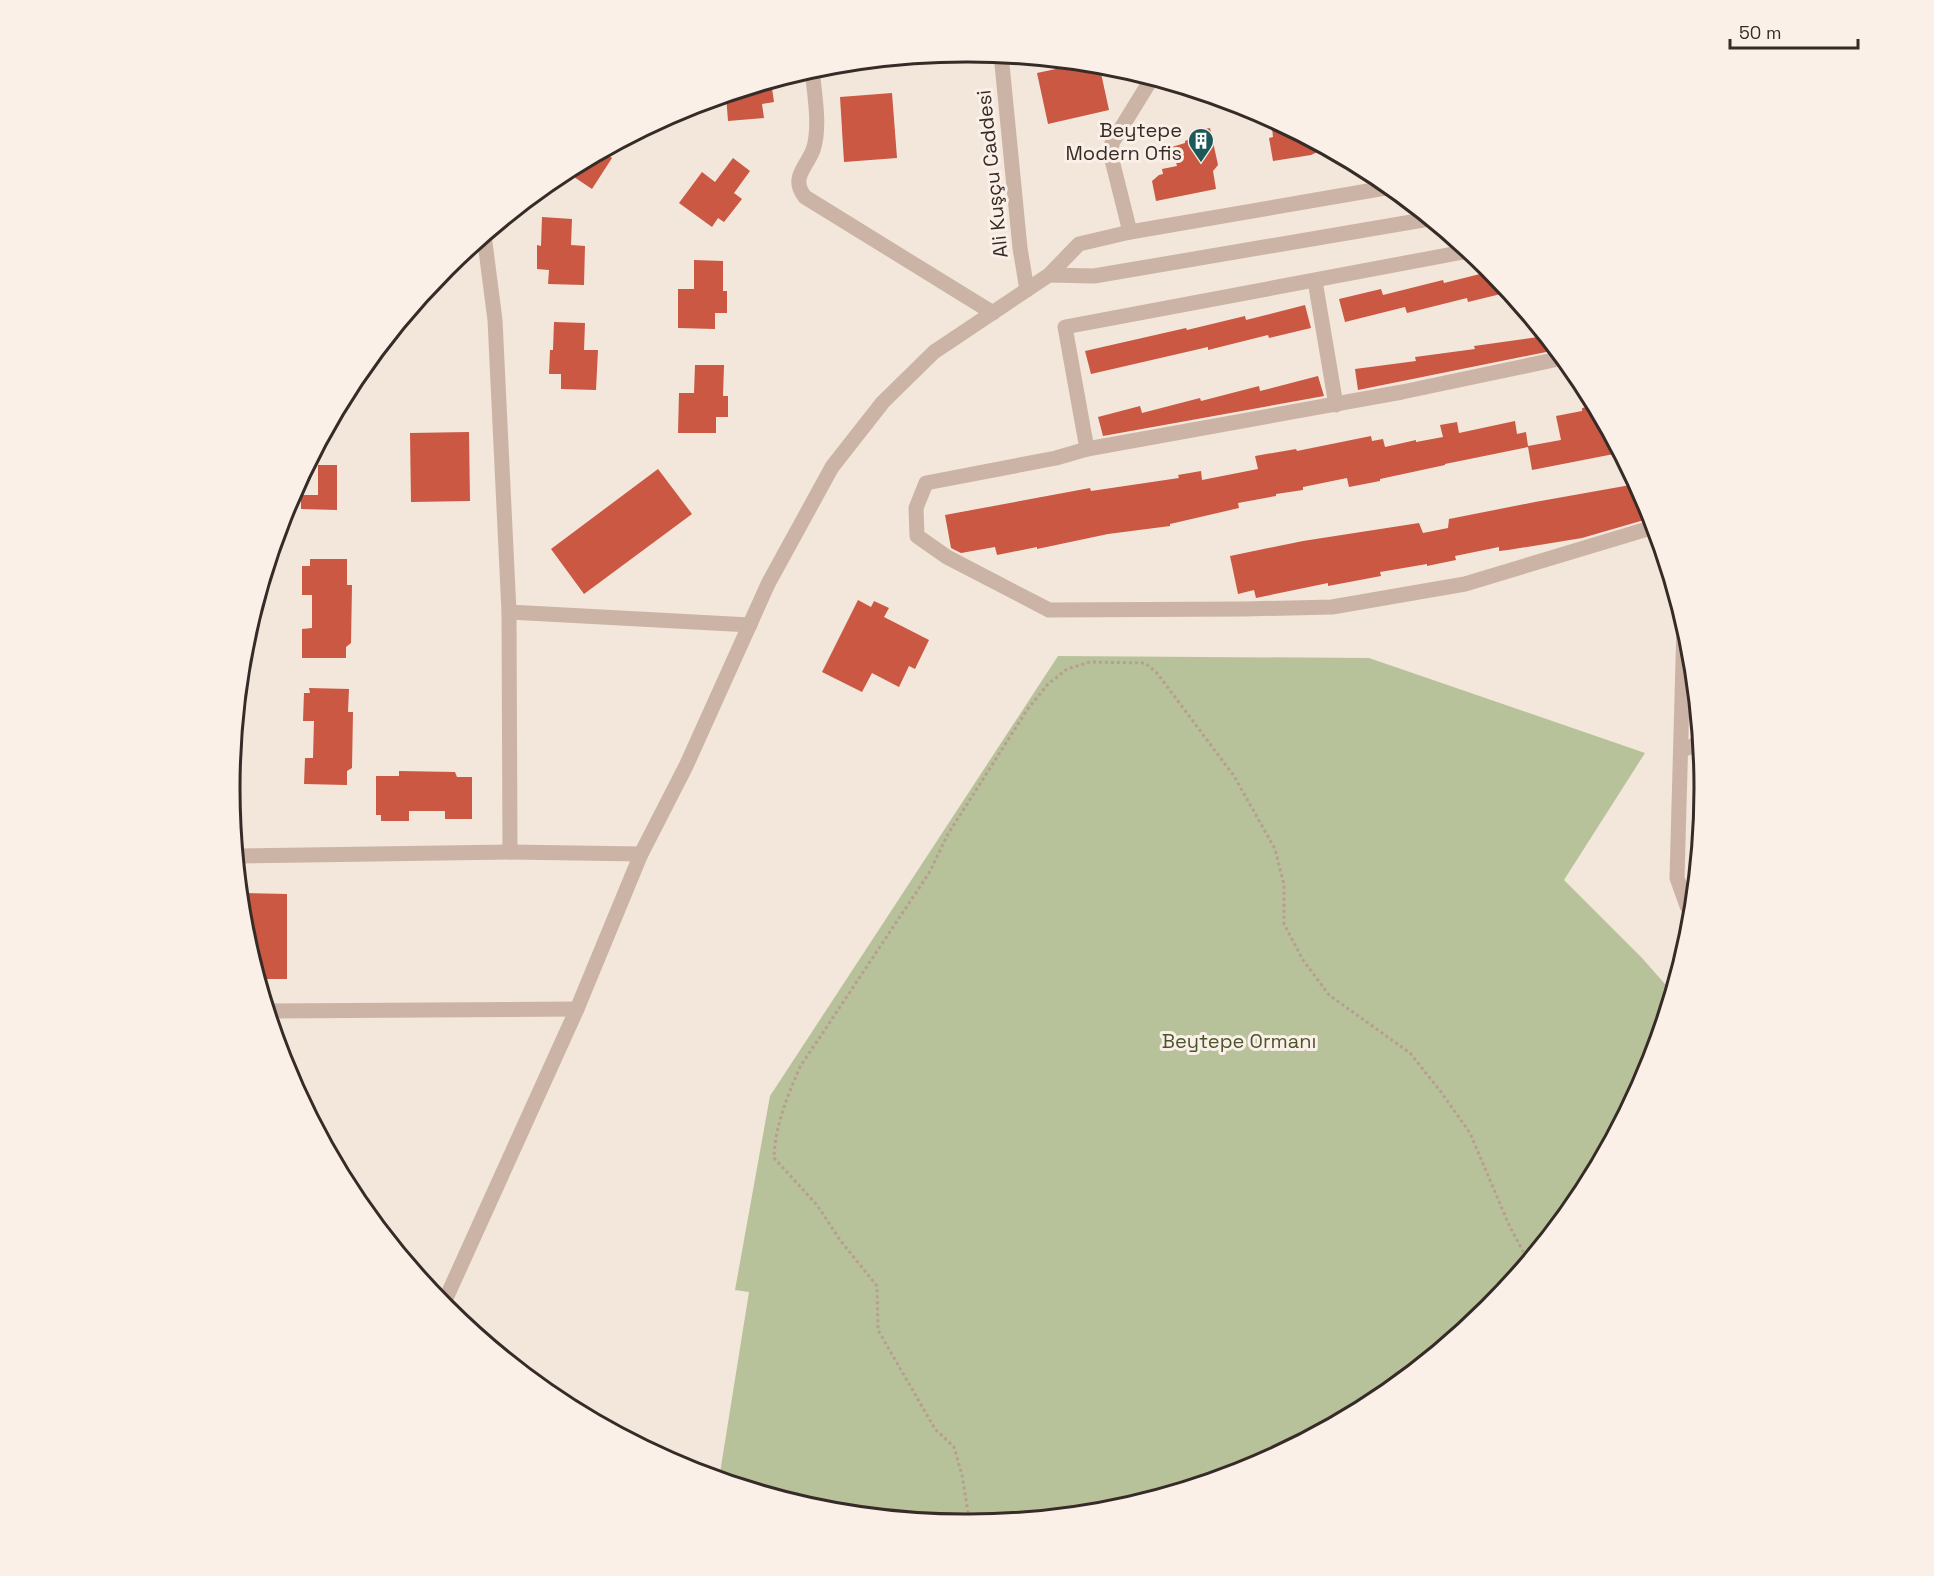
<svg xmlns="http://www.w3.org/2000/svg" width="1934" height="1576" viewBox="0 0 1934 1576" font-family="'Space Grotesk',sans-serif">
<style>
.green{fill:#b8c29a}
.building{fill:#ca5842}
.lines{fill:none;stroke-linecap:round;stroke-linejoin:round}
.path{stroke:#b79e91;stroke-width:3;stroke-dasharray:3 3;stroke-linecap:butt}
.minor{stroke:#cbb4a6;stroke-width:15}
.labels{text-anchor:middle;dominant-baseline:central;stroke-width:6;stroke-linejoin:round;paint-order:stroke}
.poi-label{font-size:20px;fill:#372b27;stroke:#faf0e8;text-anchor:end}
.street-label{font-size:20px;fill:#372b27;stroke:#faf0e8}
.park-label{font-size:20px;fill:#4a562a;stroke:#faf0e8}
.rim{fill:none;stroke:#372b27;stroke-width:3}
</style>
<rect width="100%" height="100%" fill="#f3e6db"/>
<polygon class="green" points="1058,656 1369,658 1645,753 1564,880 1642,958 1672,992 1648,1070 1580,1198 1488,1309 1376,1401 1249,1469 1110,1511 967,1525 823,1511 719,1479 749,1292 735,1290 770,1096"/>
<g class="building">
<polygon points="1084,63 1099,64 1109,110 1048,124 1037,73"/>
<polygon points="771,81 774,102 762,104 764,118 728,121 726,95"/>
<polygon points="892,93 897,158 844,162 840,97"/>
<polygon points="1283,126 1326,148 1311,155 1273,161 1269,138 1273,137 1272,128"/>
<polygon points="1210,128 1218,165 1213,171 1216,189 1156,201 1152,181 1159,175 1163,174 1162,169 1177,166 1172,147 1185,143 1185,141 1190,139 1192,132"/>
<polygon points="603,151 612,158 592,189 565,171"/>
<polygon points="733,158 750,171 734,193 742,199 724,222 718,218 712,227 679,203 702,172 715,182"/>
<polygon points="542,217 572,219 571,245 585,246 584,285 548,284 549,270 537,269 537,245 541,246"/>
<polygon points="694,260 723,261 723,291 727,291 727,313 715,313 715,329 678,328 678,289 694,289"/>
<polygon points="1492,271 1509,292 1468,302 1467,298 1407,313 1405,307 1345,322 1339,299 1381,289 1383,295 1443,280 1444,283"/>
<polygon points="1305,305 1311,328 1269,338 1268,335 1208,350 1208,347 1091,374 1085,351 1186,328 1187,330 1245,316 1246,320"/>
<polygon points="554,322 585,323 584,350 598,350 596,390 561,389 561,374 549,374 550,350 553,350"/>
<polygon points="1545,336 1556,350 1358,390 1355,369 1416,361 1415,357 1475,349 1474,346"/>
<polygon points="695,365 724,365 723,396 728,396 728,417 716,417 716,433 678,433 679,393 694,393"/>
<polygon points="1318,376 1324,396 1103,436 1098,417 1140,406 1142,413 1200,398 1201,401 1259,386 1260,391"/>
<polygon points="1594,406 1619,453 1532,470 1528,447 1445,464 1445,465 1380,479 1380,481 1349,487 1347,478 1303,487 1303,490 1276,494 1276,496 1238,503 1239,508 1170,524 1170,526 1108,534 1037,549 1037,547 997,555 995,547 961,553 951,548 945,515 1090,488 1091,491 1179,478 1178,475 1201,471 1202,480 1258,469 1255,456 1296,449 1297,451 1371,436 1372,441 1383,439 1385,447 1416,440 1416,442 1443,437 1440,425 1457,422 1459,433 1515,421 1517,434 1526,432 1528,446 1561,440 1556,416 1582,411 1582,408"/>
<polygon points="469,432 470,501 411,502 410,433"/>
<polygon points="318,465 337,465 337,510 301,509 301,495 318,495"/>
<polygon points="658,469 692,514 584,594 551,549"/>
<polygon points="1636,484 1648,506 1651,518 1582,538 1508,550 1499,551 1499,547 1455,556 1456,560 1427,566 1427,564 1380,572 1381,576 1328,586 1328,583 1256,598 1254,590 1238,594 1230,556 1303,541 1419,523 1423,533 1448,528 1449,519 1535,502"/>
<polygon points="310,559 347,559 347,585 352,585 351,643 346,647 346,658 302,658 302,629 312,628 312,595 302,595 302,566 310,566"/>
<polygon points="858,600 871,607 874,601 889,608 884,617 929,640 915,669 909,666 899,687 872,673 862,692 822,672"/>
<polygon points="309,688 349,689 348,712 353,712 352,768 347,771 347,785 304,784 305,758 313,758 314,721 303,721 304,693 310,693"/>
<polygon points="399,771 455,772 457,777 472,777 472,819 445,819 445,811 409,811 409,821 381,821 381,815 376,815 376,776 399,776"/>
<polygon points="240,893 287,894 287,979 258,979 244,931"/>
</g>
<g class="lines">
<path class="path" d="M970,1525L962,1475L954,1447L935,1429L878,1330L877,1286L840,1240L817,1205L774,1158C775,1126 787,1097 800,1067L929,873L948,834L1027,710L1048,684L1067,669L1090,662L1145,663L1157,673L1234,776L1275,849L1284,885V924L1303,960L1329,995L1410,1053L1441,1092L1470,1133L1509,1225L1528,1261"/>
<g class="minor">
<polyline points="1001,54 1020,248 1027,290"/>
<path d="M812,69C814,92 821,127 813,150C806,168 790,178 805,197L993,313"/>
<polyline points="1130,232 1111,156 1112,143 1152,78"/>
<polyline points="484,235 495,320 509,612 510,852"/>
<polyline points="1469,251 1065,327 1087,449 1056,458 926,483 916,508 917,536 947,557 1049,610 1244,609 1332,607 1465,584 1654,527"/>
<polyline points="1049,275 1094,276 1429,219"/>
<polyline points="1315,281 1336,405"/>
<polyline points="1087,449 1402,392 1563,358"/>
<polyline points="509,612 750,625"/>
<polyline points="1684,625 1677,878 1687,906 1693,904"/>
<polyline points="1682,750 1700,743"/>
<polyline points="237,856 510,852 641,854"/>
<polyline points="268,1011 577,1009"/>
<polyline points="443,1305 577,1009 641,854 686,766 768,584 832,467 883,402 934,352 1049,275 1079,244 1130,232 1391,187"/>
</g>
</g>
<defs>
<symbol id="building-pin" viewBox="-11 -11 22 30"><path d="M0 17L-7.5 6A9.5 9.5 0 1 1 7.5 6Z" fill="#1c5a59" stroke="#faf0e8"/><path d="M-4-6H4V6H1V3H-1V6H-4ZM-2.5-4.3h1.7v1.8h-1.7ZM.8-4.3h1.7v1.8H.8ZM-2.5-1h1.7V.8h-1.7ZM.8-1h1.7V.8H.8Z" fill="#fff"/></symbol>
</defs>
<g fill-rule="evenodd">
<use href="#building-pin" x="1186" y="126" width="30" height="40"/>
</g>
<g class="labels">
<g class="poi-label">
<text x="1182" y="130">Beytepe<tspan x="1182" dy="23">Modern Ofis</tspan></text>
</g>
<g class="street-label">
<text transform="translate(992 174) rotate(-96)">Ali Kuşçu Caddesi</text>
</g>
<g class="park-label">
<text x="1239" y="1041">Beytepe Ormanı</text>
</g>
</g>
<path d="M0 0H1934V1576H0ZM966 62H968A726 726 0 0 1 1694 788V788A726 726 0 0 1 968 1514H966A726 726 0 0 1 240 788V788A726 726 0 0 1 966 62Z" fill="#faf0e8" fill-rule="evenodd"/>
<path class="rim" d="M966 62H968A726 726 0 0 1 1694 788V788A726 726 0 0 1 968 1514H966A726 726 0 0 1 240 788V788A726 726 0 0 1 966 62Z"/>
<path d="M1730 39v9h128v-9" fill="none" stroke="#372b27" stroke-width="3"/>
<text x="1739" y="39" font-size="18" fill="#372b27" stroke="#faf0e8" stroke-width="4.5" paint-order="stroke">50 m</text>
</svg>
